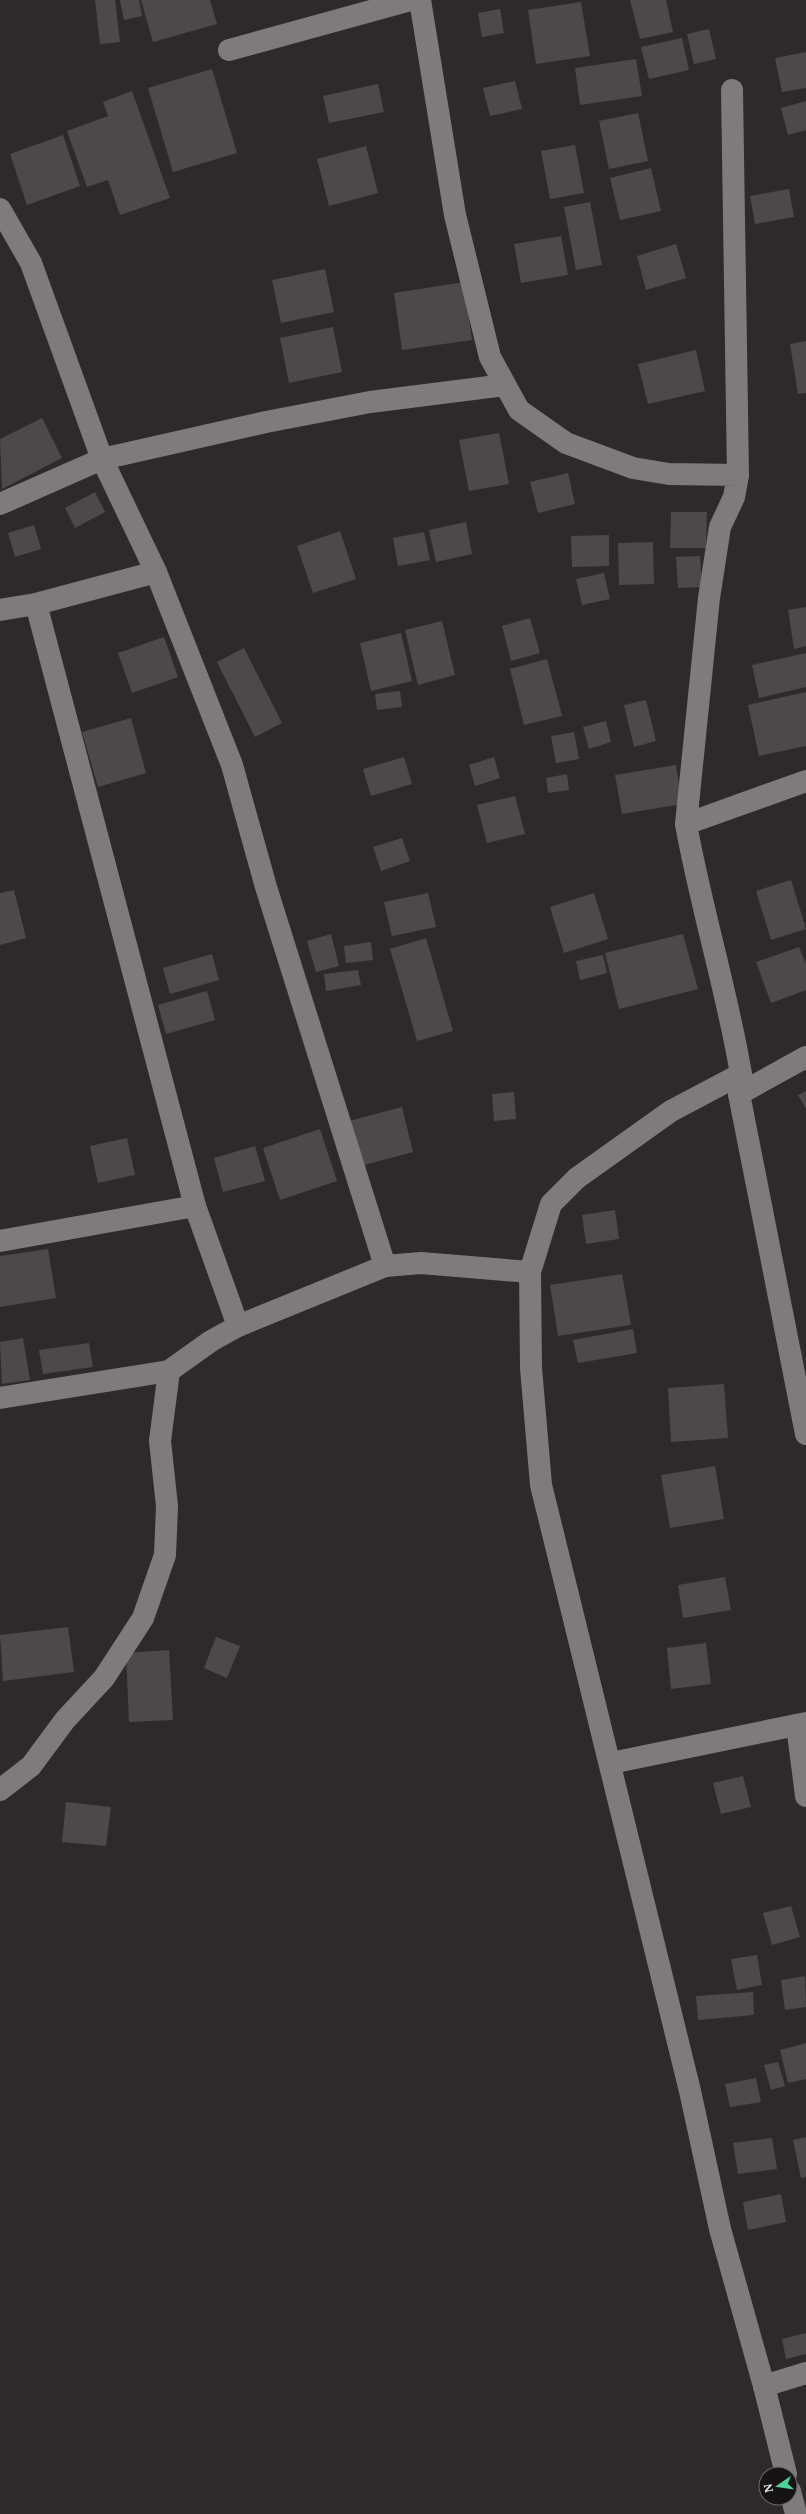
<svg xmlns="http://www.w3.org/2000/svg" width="806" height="2514" viewBox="0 0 806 2514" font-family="'Noto Serif',serif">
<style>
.building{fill:#4d494a}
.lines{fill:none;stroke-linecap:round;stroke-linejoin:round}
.minor{stroke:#7f7a7b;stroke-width:22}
</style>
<rect width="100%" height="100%" fill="#2e2a2b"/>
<g class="building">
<polygon points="95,0 115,0 120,42 100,44"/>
<polygon points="120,0 139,0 142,16 124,20"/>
<polygon points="141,0 210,0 217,24 153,42"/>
<polygon points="630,0 666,0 673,32 640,39"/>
<polygon points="581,2 590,56 536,64 528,10"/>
<polygon points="500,9 504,33 482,37 478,13"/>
<polygon points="709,29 716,59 694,64 687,34"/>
<polygon points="682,38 689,70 649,79 641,47"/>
<polygon points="806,52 806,88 782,92 775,58"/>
<polygon points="636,59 642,96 580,105 575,68"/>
<polygon points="212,69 237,153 173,172 148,88"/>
<polygon points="515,81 522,109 490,116 483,88"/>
<polygon points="378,84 384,112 329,123 323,96"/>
<polygon points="132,91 170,198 120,215 108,180 87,187 67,131 108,116 103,102"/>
<polygon points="806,101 806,130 788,135 781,108"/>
<polygon points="638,113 648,161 609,169 599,121"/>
<polygon points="63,135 80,186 27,205 10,154"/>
<polygon points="575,145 584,193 550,199 541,151"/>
<polygon points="366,146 378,193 329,206 317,159"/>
<polygon points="651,168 661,211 620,220 610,178"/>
<polygon points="789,189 794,217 755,224 750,196"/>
<polygon points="590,202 602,265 576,270 564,207"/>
<polygon points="561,236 568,275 521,283 514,244"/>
<polygon points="676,244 686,278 646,290 637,256"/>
<polygon points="325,269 334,312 281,323 272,280"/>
<polygon points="464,282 472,340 402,350 394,293"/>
<polygon points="333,327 342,372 289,383 280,338"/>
<polygon points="806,341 806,393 798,394 790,344"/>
<polygon points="696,350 705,391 648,404 638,364"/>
<polygon points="42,418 62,458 2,489 0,439"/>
<polygon points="499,433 509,484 469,491 459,440"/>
<polygon points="568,473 575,504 538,513 530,482"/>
<polygon points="95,492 105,512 75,528 65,508"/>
<polygon points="671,512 707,512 706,548 670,548"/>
<polygon points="466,522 472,554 436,562 429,530"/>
<polygon points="34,525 41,549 15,557 8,533"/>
<polygon points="340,531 356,579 313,593 297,546"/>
<polygon points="424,532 430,560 398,566 393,538"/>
<polygon points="609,535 609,566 572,567 571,536"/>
<polygon points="653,542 654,584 619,585 618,543"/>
<polygon points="700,556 702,587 678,588 676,557"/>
<polygon points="604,573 610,599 582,605 576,579"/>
<polygon points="806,607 806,646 794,649 788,610"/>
<polygon points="530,618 540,653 511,661 502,626"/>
<polygon points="442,621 455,675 418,685 405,630"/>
<polygon points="401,633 412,681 371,691 360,643"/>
<polygon points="164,637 178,677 132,693 118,653"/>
<polygon points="244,648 282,723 255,737 217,662"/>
<polygon points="806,653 806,687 759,698 752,665"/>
<polygon points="547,659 562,716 524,725 510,669"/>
<polygon points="400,691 402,707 377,710 375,694"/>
<polygon points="806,692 806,746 759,756 748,705"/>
<polygon points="646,700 656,741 634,747 624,705"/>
<polygon points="131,718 146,773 98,787 82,732"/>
<polygon points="606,721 611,742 589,749 583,727"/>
<polygon points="574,732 579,759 556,763 551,736"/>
<polygon points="404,757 412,784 371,796 363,769"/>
<polygon points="494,757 500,778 475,786 469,765"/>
<polygon points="676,765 682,804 622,814 615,775"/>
<polygon points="567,774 569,790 548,793 546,778"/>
<polygon points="515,796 525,834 487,843 477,805"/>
<polygon points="402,838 410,861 381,871 373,847"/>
<polygon points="791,880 806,929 771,940 756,891"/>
<polygon points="14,890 26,938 0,945 0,893"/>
<polygon points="428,893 436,927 392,936 384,902"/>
<polygon points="594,893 608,939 564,953 550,907"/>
<polygon points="331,934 339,966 316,972 307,941"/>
<polygon points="683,934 698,989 619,1009 605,953"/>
<polygon points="426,938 453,1031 417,1041 390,949"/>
<polygon points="371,942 373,960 346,963 344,946"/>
<polygon points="799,947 806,964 806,990 771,1003 756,962"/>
<polygon points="212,954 219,980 170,994 163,968"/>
<polygon points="603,955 607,973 580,980 576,961"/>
<polygon points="358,970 361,985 326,991 324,974"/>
<polygon points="207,991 215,1020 166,1034 158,1005"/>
<polygon points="806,1091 806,1109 798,1095"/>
<polygon points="514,1092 516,1119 494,1121 492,1094"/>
<polygon points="402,1107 413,1152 357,1167 345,1122"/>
<polygon points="320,1129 337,1181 280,1200 263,1148"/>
<polygon points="127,1138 135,1175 98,1183 90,1146"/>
<polygon points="255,1146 265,1181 223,1192 214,1158"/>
<polygon points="615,1210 619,1239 586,1244 582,1215"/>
<polygon points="48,1249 56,1298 0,1307 0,1256"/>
<polygon points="622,1274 631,1325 558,1336 550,1285"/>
<polygon points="633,1329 637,1353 578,1363 573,1340"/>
<polygon points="23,1338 30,1380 2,1384 0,1342"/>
<polygon points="89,1343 93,1367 43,1374 39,1350"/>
<polygon points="724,1384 728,1438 671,1442 668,1388"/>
<polygon points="715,1466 724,1519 670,1528 661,1475"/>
<polygon points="725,1577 731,1610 683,1618 678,1585"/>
<polygon points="68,1627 74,1672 3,1681 0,1635"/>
<polygon points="216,1637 240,1646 227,1678 204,1668"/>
<polygon points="706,1643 711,1684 671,1689 667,1648"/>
<polygon points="169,1650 173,1720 129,1722 126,1653"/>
<polygon points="743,1776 751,1807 721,1814 713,1783"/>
<polygon points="66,1802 111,1807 106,1846 62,1842"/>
<polygon points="791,1906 800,1937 772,1945 763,1913"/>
<polygon points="757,1955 762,1985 737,1990 731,1959"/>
<polygon points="805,1976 806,2007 785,2010 781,1980"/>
<polygon points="753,1992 754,2015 698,2020 696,1996"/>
<polygon points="806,2043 806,2079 788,2083 780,2050"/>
<polygon points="778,2062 785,2086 771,2090 764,2065"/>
<polygon points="756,2078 761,2102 730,2107 725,2084"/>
<polygon points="806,2137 806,2177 801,2178 793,2140"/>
<polygon points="772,2138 777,2169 738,2174 733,2143"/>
<polygon points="781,2194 786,2222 748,2230 743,2202"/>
<polygon points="806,2333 806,2354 786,2359 782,2339"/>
</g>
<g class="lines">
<g class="minor">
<polyline points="420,0 455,215 490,357 519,410 566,443 633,468 669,474 738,475 734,497 720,527 709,598 686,824"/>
<polyline points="229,50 411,0"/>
<polyline points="732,90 738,475"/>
<polyline points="0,209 31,263 102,459 156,572 232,765 266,887 385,1266"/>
<polyline points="0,504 102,459 266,422 370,402 505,385"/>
<polyline points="36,604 195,1206 238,1326"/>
<polyline points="0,610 36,604 156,572"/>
<polyline points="741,1074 739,1094 806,1434"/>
<polyline points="739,1094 806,1057"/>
<polyline points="0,1241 195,1206"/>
<polyline points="0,1398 169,1371"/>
<polyline points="797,1725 806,1796"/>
<polyline points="611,1763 806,1723"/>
<polyline points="0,1790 31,1766 65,1720 104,1678 143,1618 165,1555 167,1506 160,1441 169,1371 211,1341 238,1326 385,1266 421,1263 530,1272"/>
<polyline points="764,2386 806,2373"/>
<path d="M786,2474L764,2386L720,2229L690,2091L541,1485L531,1368L530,1272L551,1204L577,1178L671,1111L741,1074C727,990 701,908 686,824L806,781"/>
<polyline points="790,2491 796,2514"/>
</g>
</g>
<g transform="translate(778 2486) rotate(257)"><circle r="19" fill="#151314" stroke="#6d6b6c"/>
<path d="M0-3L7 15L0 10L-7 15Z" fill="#4bd49b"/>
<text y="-6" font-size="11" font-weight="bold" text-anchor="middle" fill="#f1eeef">N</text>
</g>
</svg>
